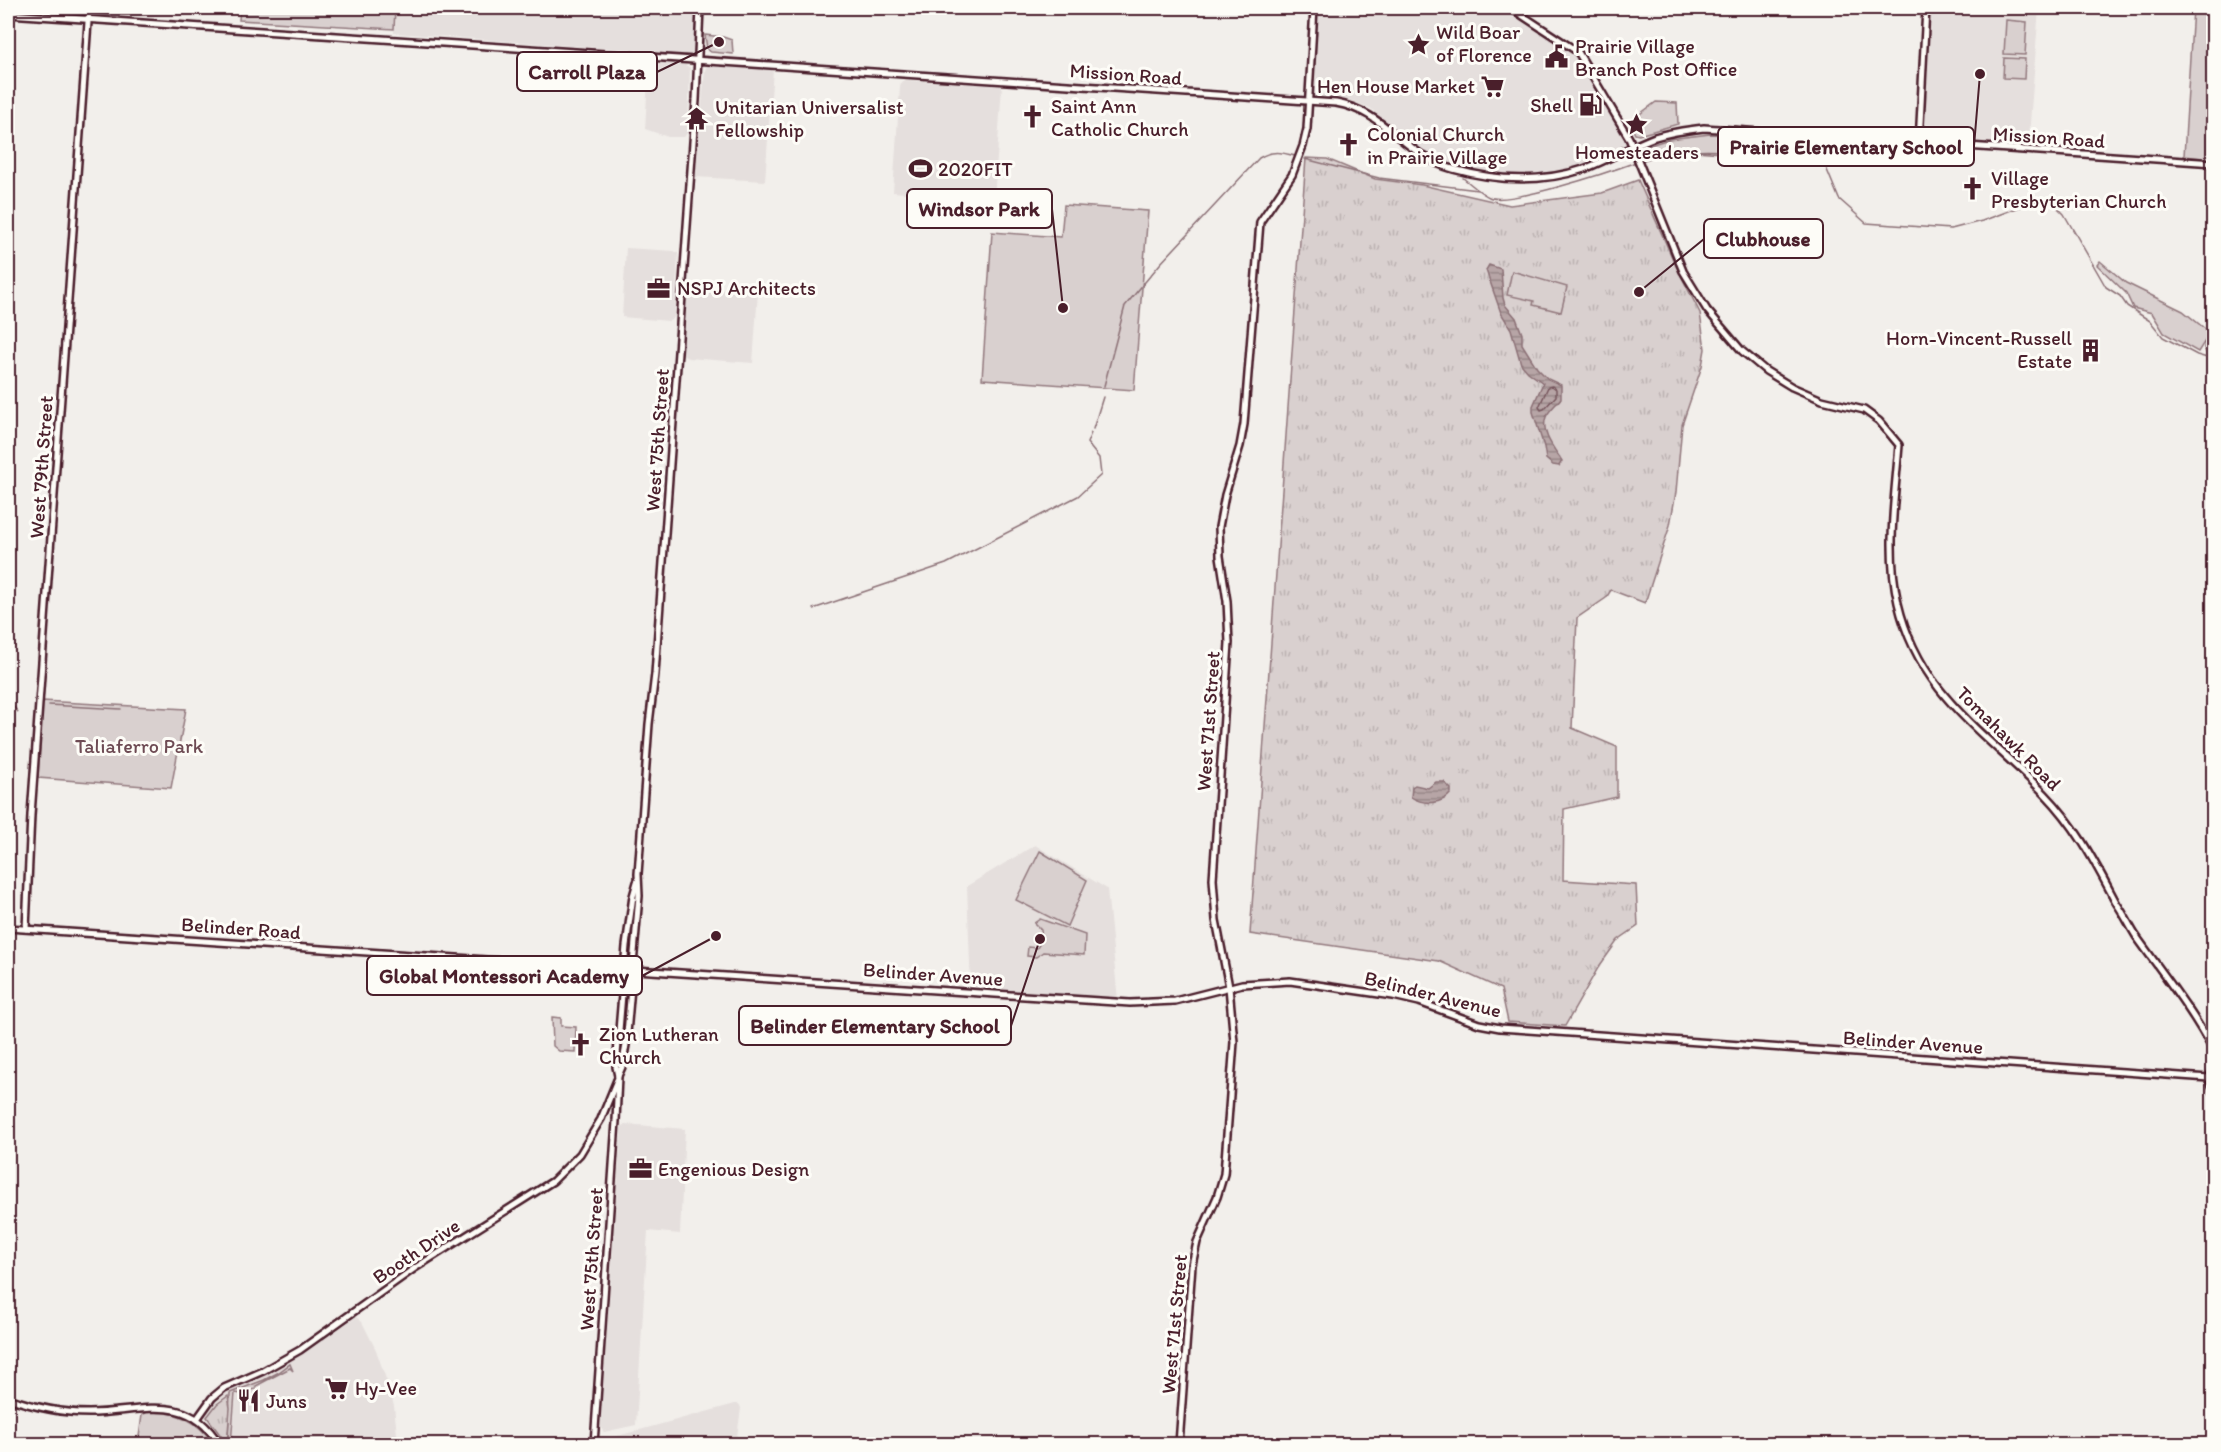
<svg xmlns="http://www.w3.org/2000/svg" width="2221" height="1452" viewBox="0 0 2221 1452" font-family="Itim,sans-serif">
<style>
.built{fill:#e5dfdd}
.grass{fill:url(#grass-tufts);stroke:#92787d;stroke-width:1.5}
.park{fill:#d9d0cf;stroke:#92787d;stroke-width:1.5}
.water{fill:url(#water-rules);stroke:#8b6f75;stroke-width:1.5}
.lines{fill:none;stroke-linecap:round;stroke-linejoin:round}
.shore{stroke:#76555c;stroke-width:1.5}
.stream{stroke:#8b6f75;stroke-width:1.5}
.tertiary-casing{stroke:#4a1f2b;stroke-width:10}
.secondary-casing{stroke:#4a1f2b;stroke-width:10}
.tertiary{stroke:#fdfcf7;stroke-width:5}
.secondary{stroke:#fdfcf7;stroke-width:5}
.labels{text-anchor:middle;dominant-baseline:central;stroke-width:6;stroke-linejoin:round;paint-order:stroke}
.poi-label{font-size:20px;fill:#4a1f2b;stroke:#fdfcf7;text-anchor:start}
.street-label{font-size:20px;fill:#4a1f2b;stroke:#fdfcf7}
.park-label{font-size:20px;fill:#6e4b54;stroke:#fdfcf7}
.leader{fill:none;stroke:#4a1f2b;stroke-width:2}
.callout-dot{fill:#4a1f2b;stroke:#fdfcf7;stroke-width:2}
.callout{fill:#fdfcf7;stroke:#4a1f2b;stroke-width:2}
.callout-label{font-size:21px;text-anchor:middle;font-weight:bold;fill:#4a1f2b}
</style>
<defs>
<pattern id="grass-tufts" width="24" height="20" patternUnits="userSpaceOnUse" patternTransform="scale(1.5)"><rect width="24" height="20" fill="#d9d0cf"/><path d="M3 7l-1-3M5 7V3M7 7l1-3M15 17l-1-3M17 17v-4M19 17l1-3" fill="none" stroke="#bcb2b2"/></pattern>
<pattern id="water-rules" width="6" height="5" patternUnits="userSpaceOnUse" patternTransform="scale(1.5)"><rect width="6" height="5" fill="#b7a5a6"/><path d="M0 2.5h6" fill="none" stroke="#978687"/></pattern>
</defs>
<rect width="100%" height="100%" fill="#f2efeb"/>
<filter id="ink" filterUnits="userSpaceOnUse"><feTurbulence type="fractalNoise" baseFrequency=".0167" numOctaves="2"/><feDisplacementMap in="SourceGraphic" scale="12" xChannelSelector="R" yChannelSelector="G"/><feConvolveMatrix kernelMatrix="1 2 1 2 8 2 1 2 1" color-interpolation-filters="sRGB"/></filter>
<g filter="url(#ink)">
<g class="built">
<polygon points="395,8 696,8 693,55 394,33"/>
<polygon points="1318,8 1497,8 1518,18 1576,57 1609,109 1626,144 1625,147 1593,163 1562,171 1521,176 1492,175 1444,163 1412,144 1370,108 1352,101 1313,96"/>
<polygon points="1929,8 2039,8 2028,149 1921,141"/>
<polygon points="649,61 684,64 690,68 688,132 684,137 668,137 645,129"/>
<polygon points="712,64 773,69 765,181 695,177 705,70 707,66"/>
<polygon points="906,80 1002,86 994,200 893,192 900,87 901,82"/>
<polygon points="626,248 674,251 678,253 675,315 673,319 669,321 622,317"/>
<polygon points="687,288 758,292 753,363 688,358 684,356 682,353"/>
<polygon points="1035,845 1107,889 1118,1000 971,990 967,886"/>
<polygon points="625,1124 685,1129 680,1234 648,1231 636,1425 604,1432 600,1427 621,1130 622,1126"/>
<polygon points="356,1317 362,1322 376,1350 386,1379 394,1406 398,1444 224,1444 205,1417 216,1400 225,1393 304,1352"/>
<polygon points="735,1404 739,1404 741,1408 736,1444 600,1444 603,1440"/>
</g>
<g class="grass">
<polygon points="1306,158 1327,159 1375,179 1422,185 1510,205 1602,193 1638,180 1675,264 1700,313 1705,349 1702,366 1682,425 1676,492 1670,525 1645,603 1611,590 1606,598 1577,618 1572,728 1617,747 1617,797 1564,809 1563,880 1636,885 1638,926 1618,940 1598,968 1565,1026 1508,1022 1501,989 1439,961 1250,934"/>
<polygon points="290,1364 293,1371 290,1368 256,1386 256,1389 243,1392 242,1394 235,1393 231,1444 228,1444 230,1393 264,1380 279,1372"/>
<polygon points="228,1396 230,1408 227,1444 207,1417 217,1404"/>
</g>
<g class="park">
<polygon points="240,8 395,8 394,29 239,20"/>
<polygon points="2193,8 2213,8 2213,159 2184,156"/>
<polygon points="2006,20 2027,22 2025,55 2004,54"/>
<polygon points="705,35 723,37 732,40 733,54 711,52 707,49"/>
<polygon points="2004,58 2025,59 2024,79 2003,78"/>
<polygon points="1656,102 1677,103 1678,124 1639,135 1635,134 1629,122"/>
<polygon points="1710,134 1778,138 1776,157 1681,150 1650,156 1647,146 1669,139"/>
<polygon points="1064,205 1148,211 1134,390 982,379 992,232 1061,237"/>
<polygon points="2100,261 2126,283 2183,311 2210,333 2198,352 2164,333 2152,313 2133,308 2126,293 2097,265"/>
<polygon points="1512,271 1567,287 1561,312 1533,305 1534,301 1507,295"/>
<polygon points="42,701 186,709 171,788 38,778"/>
<polygon points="1040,851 1087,880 1067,926 1016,900"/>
<polygon points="1040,919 1085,935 1084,955 1043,952 1036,957 1027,956 1028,947 1037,948 1042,940 1041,930 1034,923"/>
<polygon points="552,1017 561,1018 561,1026 576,1027 575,1052 559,1051 553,1046"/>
<path d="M149,1411C178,1412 197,1420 214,1444H138L142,1415Z"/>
</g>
<g class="water">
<path d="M1489,265L1501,269L1503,298L1505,305L1516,318L1522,334V344L1537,368L1548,379L1561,385V398C1557,404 1549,410 1546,417C1540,432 1555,450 1562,461L1559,466L1553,465L1546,459L1544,447L1533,412V406L1543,383L1528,372L1521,364L1511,329L1501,313L1486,270Z"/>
<path d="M1436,782H1444L1451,789V793C1442,805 1423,805 1411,797L1412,787L1415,785L1428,788Z"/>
</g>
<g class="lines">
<polygon class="shore" points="1552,386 1556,389 1556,396 1544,409 1541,410 1539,407 1548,387"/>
<g class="stream">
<polyline points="1305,159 1379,178 1478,190"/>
<path d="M1640,161C1680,147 1720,150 1761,153C1785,156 1802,155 1825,165L1839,199L1866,223L1951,229L1982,221L2033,202L2053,203L2064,214L2106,287L2120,296L2127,306L2150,321L2163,337L2197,355L2214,360"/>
<path d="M1463,178C1471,184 1480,193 1489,197C1508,206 1612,171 1636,162"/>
<polyline points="2208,356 2204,348 2205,342 2210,336"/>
<path d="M1104,386L1125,306L1160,264L1259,158C1272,150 1281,152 1295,156"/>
<polyline points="1093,429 1103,397"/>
<polyline points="813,609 946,564 1078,496 1101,475 1099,458 1087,443 1091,433"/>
<polyline points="8,700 18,712"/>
<polyline points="49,705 121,709"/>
</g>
<defs>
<g id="tertiary">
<path d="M1511,8L1578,52L1629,138L1683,271L1707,310L1742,351L1766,371L1792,387L1822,400L1864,410L1879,421L1899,445C1895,497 1886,551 1898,603C1919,694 1985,732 2045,794C2078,828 2095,863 2117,904C2124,914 2129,925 2136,936C2163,974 2192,1010 2214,1052"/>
<polyline points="1919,143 1926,8"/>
<polyline points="8,928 1130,1003 1175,1001 1242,984 1290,981 1393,996 1419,1002 1479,1024 1500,1028 2209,1078"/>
<polyline points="26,929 31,815 89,8"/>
<polyline points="2214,1068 2209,1078 2214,1092"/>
<path d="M8,1398C34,1407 61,1413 89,1413C139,1413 187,1390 219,1444"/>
<polyline points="197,1419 212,1398 224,1388 263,1371 300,1350 415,1268 553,1181 580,1154 601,1119 617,1080"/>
<polyline points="1179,1444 1192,1265 1197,1242 1217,1197 1224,1174 1234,1042 1229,987 1216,920 1213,879 1229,643 1227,601 1220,556 1219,527 1225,495 1240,446 1244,424 1260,222 1292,175 1303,146 1307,129 1314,8"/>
</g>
<g id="secondary">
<path d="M8,14L1336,103C1385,111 1406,157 1453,169C1496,181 1541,183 1584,169C1608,160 1631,146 1655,137C1671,132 1687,130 1704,128L2214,163"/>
<polyline points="618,1076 622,1067 626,1045 639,896 638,874 649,724 655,674 696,100 700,8"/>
<polyline points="594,1444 616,1121 618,1076 616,1067 626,946 633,896 637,882"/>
</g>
</defs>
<use href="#tertiary" class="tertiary-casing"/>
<use href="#secondary" class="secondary-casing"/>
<use href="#tertiary" class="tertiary"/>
<use href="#secondary" class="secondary"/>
</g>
</g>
<defs>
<symbol id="sight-bare" viewBox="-9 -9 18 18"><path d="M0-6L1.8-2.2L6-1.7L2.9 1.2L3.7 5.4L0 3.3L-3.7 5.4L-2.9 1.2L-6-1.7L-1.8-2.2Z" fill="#4a1f2b" stroke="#fdfcf7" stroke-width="2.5" paint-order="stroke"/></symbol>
<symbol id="civic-bare" viewBox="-9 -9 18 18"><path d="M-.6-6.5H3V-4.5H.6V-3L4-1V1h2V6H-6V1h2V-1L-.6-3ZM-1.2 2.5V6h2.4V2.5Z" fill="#4a1f2b" stroke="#fdfcf7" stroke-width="2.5" paint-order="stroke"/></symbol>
<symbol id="supermarket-bare" viewBox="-9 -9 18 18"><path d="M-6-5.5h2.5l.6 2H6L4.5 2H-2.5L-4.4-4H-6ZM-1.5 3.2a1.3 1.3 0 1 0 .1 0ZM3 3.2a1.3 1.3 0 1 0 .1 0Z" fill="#4a1f2b" stroke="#fdfcf7" stroke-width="2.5" paint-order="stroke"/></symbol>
<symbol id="fuel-bare" viewBox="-9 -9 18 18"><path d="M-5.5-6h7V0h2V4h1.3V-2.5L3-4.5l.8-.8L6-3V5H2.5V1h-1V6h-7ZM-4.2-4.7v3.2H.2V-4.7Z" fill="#4a1f2b" stroke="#fdfcf7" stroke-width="2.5" paint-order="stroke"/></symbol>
<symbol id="church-bare" viewBox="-9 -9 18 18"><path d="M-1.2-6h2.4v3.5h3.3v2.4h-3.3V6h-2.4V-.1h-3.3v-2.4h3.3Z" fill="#4a1f2b" stroke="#fdfcf7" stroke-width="2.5" paint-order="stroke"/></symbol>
<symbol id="temple-bare" viewBox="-9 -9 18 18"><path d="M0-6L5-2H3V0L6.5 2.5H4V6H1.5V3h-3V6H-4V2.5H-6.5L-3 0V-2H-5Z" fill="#4a1f2b" stroke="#fdfcf7" stroke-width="2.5" paint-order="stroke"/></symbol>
<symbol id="stadium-bare" viewBox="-9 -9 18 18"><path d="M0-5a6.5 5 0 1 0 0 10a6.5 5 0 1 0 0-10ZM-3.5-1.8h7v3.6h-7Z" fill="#4a1f2b" stroke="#fdfcf7" stroke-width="2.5" paint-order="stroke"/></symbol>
<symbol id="office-bare" viewBox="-9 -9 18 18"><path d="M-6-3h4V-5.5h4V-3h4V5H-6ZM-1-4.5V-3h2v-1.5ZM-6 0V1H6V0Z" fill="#4a1f2b" stroke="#fdfcf7" stroke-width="2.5" paint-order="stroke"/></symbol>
<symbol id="building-bare" viewBox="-9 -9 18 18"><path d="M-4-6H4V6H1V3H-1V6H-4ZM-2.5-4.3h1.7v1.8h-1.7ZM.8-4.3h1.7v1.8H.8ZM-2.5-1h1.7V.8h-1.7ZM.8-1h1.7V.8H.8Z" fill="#4a1f2b" stroke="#fdfcf7" stroke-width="2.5" paint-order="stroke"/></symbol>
<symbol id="restaurant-bare" viewBox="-9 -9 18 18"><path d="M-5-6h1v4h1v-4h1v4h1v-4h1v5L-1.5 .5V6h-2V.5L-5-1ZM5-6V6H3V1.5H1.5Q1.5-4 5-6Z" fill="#4a1f2b" stroke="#fdfcf7" stroke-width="2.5" paint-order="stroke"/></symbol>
</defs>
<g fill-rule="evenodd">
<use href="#sight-bare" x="1402" y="28" width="33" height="33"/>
<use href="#civic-bare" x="1540" y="40" width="33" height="33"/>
<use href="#supermarket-bare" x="1476" y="70" width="33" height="33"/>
<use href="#fuel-bare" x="1574" y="88" width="33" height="33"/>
<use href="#church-bare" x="1016" y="100" width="33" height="33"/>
<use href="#temple-bare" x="680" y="102" width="33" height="33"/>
<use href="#sight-bare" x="1620" y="108" width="33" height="33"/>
<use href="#church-bare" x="1332" y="128" width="33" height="33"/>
<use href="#stadium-bare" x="904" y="152" width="33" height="33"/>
<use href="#church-bare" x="1956" y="172" width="33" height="33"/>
<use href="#office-bare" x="642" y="272" width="33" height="33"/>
<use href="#building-bare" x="2074" y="334" width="33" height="33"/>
<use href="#church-bare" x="564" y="1028" width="33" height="33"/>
<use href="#office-bare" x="624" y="1152" width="33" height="33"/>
<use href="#supermarket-bare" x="320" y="1372" width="33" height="33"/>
<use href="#restaurant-bare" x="232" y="1384" width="33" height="33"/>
</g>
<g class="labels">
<g class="poi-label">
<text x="1436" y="32">Wild Boar<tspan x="1436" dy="23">of Florence</tspan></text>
<text x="1575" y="46">Prairie Village<tspan x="1575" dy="23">Branch Post Office</tspan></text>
<text x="1475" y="86" text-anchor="end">Hen House Market</text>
<text x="1573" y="105" text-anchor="end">Shell</text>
<text x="1051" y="106">Saint Ann<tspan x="1051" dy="23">Catholic Church</tspan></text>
<text x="715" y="107">Unitarian Universalist<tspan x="715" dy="23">Fellowship</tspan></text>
<text x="1367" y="134">Colonial Church<tspan x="1367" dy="23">in Prairie Village</tspan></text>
<text x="1637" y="152" text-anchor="middle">Homesteaders</text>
<text x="938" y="169">2020FIT</text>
<text x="1991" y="178">Village<tspan x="1991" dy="23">Presbyterian Church</tspan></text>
<text x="677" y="288">NSPJ Architects</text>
<text x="2072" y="338" text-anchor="end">Horn-Vincent-Russell<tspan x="2072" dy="23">Estate</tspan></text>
<text x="599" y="1034">Zion Lutheran<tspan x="599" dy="23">Church</tspan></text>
<text x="658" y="1169">Engenious Design</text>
<text x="355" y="1388">Hy-Vee</text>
<text x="266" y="1401">Juns</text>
</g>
<g class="street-label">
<text transform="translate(1126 74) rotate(4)">Mission Road</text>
<text transform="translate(2049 137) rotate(4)">Mission Road</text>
<text transform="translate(657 440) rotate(-86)">West 75th Street</text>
<text transform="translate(41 467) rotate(-86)">West 79th Street</text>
<text transform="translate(1208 721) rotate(-86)">West 71st Street</text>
<text transform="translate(2009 738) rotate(45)">Tomahawk Road</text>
<text transform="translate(241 928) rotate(4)">Belinder Road</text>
<text transform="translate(933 974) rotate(4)">Belinder Avenue</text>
<text transform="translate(1433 994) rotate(14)">Belinder Avenue</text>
<text transform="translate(1913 1042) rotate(4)">Belinder Avenue</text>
<text transform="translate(416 1251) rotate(-34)">Booth Drive</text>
<text transform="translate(591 1259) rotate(-86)">West 75th Street</text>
<text transform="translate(1174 1324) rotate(-85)">West 71st Street</text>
</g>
<g class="park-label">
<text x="139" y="746">Taliaferro Park</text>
</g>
</g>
<path class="leader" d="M719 42L657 72M1980 74L1974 146M1063 308L1052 209M1639 292L1704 239M716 936L642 976M1040 939L1011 1026"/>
<g class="callout-dot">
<circle cx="719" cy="42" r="6"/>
<circle cx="1980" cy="74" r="6"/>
<circle cx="1063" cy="308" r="6"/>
<circle cx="1639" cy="292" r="6"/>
<circle cx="716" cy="936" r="6"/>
<circle cx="1040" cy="939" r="6"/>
</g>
<g class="callout">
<rect x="517" y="52" width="140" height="39" rx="6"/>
<rect x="1718" y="127" width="256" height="39" rx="6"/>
<rect x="907" y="189" width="145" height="39" rx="6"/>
<rect x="1704" y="219" width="119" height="39" rx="6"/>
<rect x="367" y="956" width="275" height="39" rx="6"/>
<rect x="739" y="1006" width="272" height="39" rx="6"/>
</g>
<g class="callout-label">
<text x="587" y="79">Carroll Plaza</text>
<text x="1846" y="154">Prairie Elementary School</text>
<text x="979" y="216">Windsor Park</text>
<text x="1763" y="246">Clubhouse</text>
<text x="504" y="983">Global Montessori Academy</text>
<text x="875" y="1033">Belinder Elementary School</text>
</g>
<rect width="2221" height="1452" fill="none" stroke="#fdfcf7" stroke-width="30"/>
<rect x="15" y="15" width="2191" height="1422" fill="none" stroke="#4a1f2b" stroke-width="2" filter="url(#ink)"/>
</svg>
